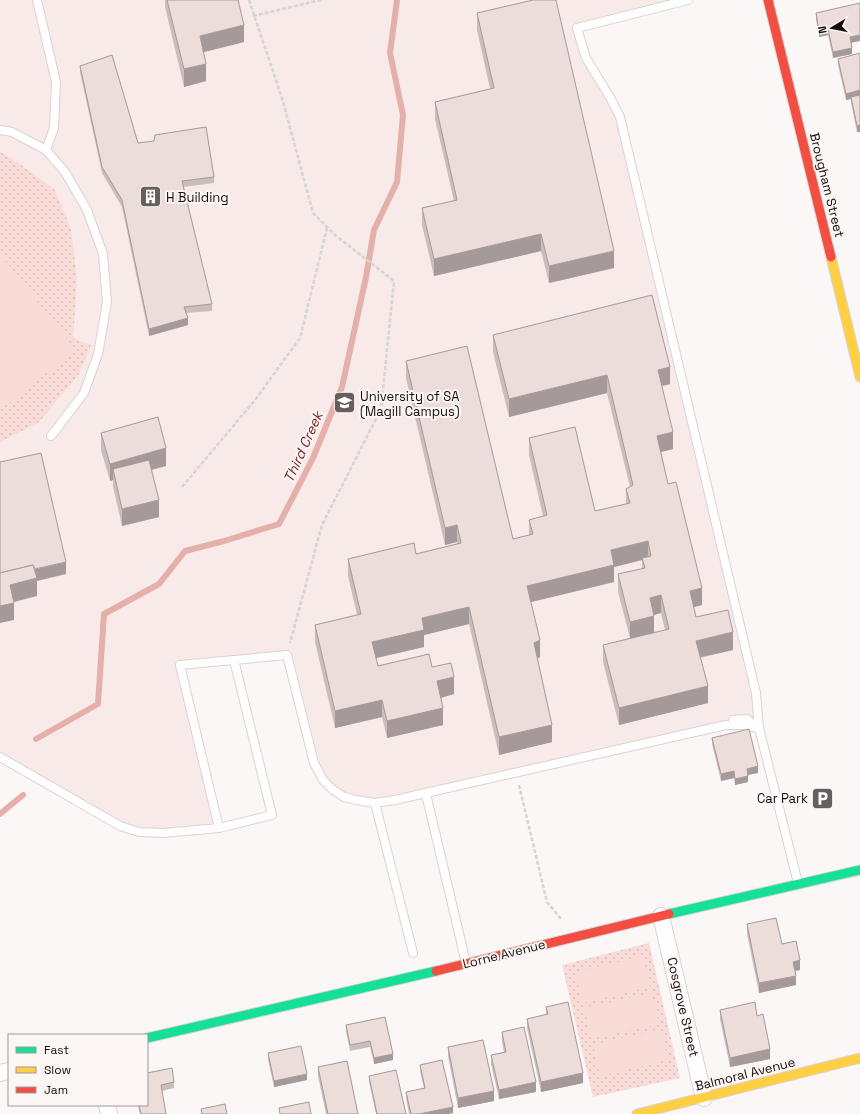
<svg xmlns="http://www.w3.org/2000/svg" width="860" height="1114" viewBox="0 0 860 1114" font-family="'Space Grotesk',sans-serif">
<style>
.built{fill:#f7eae8}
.park{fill:url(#park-dots)}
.pitch{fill:#f9dbd7}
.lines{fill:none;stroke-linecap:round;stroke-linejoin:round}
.stream{stroke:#e6b0aa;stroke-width:6}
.lane-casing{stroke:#dad3d2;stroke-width:10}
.street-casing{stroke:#dad3d2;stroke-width:18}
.fast-casing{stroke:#dad3d2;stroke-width:11}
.slow-casing{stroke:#dad3d2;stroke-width:11}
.jam-casing{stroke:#dad3d2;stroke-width:11}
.path{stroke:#d6d5d4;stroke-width:2.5;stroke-dasharray:4 2;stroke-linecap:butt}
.lane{stroke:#fefefe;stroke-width:8}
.street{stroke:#fefefe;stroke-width:16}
.fast{stroke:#16e098;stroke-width:9}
.slow{stroke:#ffcf43;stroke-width:9}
.jam{stroke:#f24e42;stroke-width:9}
.wall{fill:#cbbdbb;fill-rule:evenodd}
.shaded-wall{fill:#a59a99}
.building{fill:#ecdcda;stroke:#a59a99}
.labels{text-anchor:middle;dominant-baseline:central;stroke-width:4;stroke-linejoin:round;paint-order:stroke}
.street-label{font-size:13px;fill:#150d0c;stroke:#fcf6f5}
.poi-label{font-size:13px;fill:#150d0c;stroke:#fcf6f5;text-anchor:start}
.water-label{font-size:14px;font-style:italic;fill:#78201e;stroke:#fcf6f5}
</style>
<defs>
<pattern id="park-dots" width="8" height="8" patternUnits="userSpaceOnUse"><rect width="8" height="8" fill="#f9dbd7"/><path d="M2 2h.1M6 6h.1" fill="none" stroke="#d5bbb7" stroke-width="1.8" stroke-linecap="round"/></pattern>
</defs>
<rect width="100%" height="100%" fill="#fbf7f6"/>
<polygon class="built" points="0,0 688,0 577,28 586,58 620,117 756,693 759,728 742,725 395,800 356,800 323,780 287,655 181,665 219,828 163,833 120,826 0,757"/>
<g class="park">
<polygon points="0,151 24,167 55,190 71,230 77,279 73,338 91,345 79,374 39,422 0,442"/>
<polygon points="649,943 680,1078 593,1097 562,965"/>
</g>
<g class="pitch">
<polygon points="0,254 76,350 0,410"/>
<polygon points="643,956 650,987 582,1003 575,972"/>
<polygon points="652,993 659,1024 591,1039 584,1008"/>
<polygon points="661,1029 668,1060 600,1076 593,1045"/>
</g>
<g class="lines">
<g class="stream">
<polyline points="36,739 98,704 104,614 159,584 185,551 224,541 279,524 313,458 342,387 366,277 374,230 397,182 403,115 390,53 397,0"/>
<polyline points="0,814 23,795"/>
</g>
<defs>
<g id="lane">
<polyline points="37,0 56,82 54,128 46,150"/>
<polyline points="688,0 577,28 586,58 611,99 620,117 756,693 759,728 798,883"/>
<polyline points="0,130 12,132 46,150 65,172 87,210 103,254 107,302 98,354 84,393 51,436"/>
<polyline points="733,720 747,719 757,727"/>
<polyline points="0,757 120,826 139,832 163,833 219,828 180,665 287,655 314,763 323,780 332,789 344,797 356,800 375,803 395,800 726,725 742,725 759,728"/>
<polyline points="430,792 426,794 466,963"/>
<polyline points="375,803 413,953"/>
<polyline points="219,828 272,815 234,660"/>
</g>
<g id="street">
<polyline points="661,916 704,1098"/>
<polyline points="0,1073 9,1071"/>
<polyline points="107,1105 109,1114"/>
</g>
<g id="fast">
<polyline points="669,914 860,870"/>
<polyline points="147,1038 436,971"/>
</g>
<g id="slow">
<polyline points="831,257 860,377"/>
<polyline points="637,1114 860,1058"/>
</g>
<g id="jam">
<polyline points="768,0 831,257"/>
<polyline points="436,971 669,914"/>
</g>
</defs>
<use href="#lane" class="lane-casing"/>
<use href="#street" class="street-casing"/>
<use href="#fast" class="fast-casing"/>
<use href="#slow" class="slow-casing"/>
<use href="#jam" class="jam-casing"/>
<g class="path">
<polyline points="249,0 282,98 313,213 335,235 394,281 381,409 322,525 290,643"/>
<polyline points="253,16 321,0"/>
<polyline points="182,487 255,400 300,338 327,228"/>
<polyline points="519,785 547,902 561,919"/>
</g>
<use href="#lane" class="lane"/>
<use href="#street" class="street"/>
<use href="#fast" class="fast"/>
<use href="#slow" class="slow"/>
<use href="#jam" class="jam"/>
</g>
<g class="wall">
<polygon points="165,0 238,0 244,42 204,52 206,81 184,87 165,7"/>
<polygon points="477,13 614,268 549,283 541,251 434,276 422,225 422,208 454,201 435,119 435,102 490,89 477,30"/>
<polygon points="816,13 851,43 852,54 833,58 828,35 819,37 816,20"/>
<polygon points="860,53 857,132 851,103 851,99 846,100 838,65 838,59"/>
<polygon points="80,66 138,143 214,177 214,183 183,187 212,304 212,311 186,313 188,325 149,336 122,207 102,173 80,72"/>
<path d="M493,335L670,384L662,386L673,449L661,452L668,484L702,605L694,607L696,617L733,650L700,658L708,703L619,725L603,662V645L630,638L618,592V574L642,569V560L614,567V582L531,602L540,657L537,659L552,742L499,755L469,624L424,635V647L376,658L378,666L432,667L454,694L441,698L443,725L387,738L382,717L335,728L315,642V625L357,615L348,576V559L416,554L457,544V542L445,545L406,378V361L513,539L529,535V520L543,516L529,455V438L595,511L626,504V489L630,487L607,393L509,417L493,352ZM661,613L665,630L654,632V615Z"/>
<polygon points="101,433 166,466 152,470 159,517 122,526 113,486 113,480 110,481 101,450"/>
<polygon points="712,738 758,773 748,775 748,782 735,785 734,778 721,781 712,744"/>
<polygon points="747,924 782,944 800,970 795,971 796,985 759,993 747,934"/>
<polygon points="546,1007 583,1083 541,1092 527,1028 527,1019 546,1015"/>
<polygon points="720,1010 757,1016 770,1059 730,1067 720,1019"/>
<polygon points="385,1017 393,1060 374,1064 370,1047 350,1051 346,1031 346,1025"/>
<polygon points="502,1032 536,1092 499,1099 491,1064 491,1055 504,1052 502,1042"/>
<polygon points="448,1047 494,1101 458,1108 448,1056"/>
<polygon points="268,1053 307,1080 274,1087 268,1060"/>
<polygon points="420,1065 453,1113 448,1114 409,1114 406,1098 406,1092 424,1088 420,1071"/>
<polygon points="318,1067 358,1114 326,1114 318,1076"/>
<polygon points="147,1073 174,1082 174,1088 162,1091 166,1114 140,1114 138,1105 147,1105"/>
<polygon points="369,1076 406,1114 376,1114 369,1082"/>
</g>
<g class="shaded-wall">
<polygon points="244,25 244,42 200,53 200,36"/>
<polygon points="828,29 828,35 819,37 819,31"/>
<polygon points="860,35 860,41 850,43 850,37"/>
<polygon points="852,48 852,54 833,58 833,52"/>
<polygon points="206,64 206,81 184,87 184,69"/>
<polygon points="860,90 860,97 851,97 851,99 846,100 846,94"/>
<polygon points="860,125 860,132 857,132 857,126"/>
<polygon points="541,234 541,251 434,276 434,259"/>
<polygon points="614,251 614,268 549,283 549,266"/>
<polygon points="188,318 188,325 149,336 149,329"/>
<polygon points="670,367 670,384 658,387 658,370"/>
<polygon points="607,375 607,393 509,417 509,399"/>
<polygon points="673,432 673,449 657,453 657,436"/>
<polygon points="166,448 166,466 115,479 113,469 113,480 110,481 110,464"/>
<polygon points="159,500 159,517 122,526 122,509"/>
<polygon points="457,525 457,542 445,545 445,528"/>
<polygon points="648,541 648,558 642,558 642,560 614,567 614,582 527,603 527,586 611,550"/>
<polygon points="66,562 66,574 37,581 37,596 10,603 0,578"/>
<polygon points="702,588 702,605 690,608 690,591"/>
<polygon points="661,595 661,613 650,616 650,598"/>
<polygon points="14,603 14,620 0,623 0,606"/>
<polygon points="469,607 469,624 424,635 424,647 372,659 372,642 422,618"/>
<polygon points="654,616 654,633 630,639 630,622"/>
<polygon points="733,632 733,650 696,658 696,641"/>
<polygon points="540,640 540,657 534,661 534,643"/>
<polygon points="454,677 454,694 437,699 437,681"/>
<polygon points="708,686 708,703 619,725 619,708"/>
<polygon points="382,700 382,717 335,728 335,711"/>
<polygon points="443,708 443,725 387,738 387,721"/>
<polygon points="552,725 552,742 499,755 499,737"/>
<polygon points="758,766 758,773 747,775 747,769"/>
<polygon points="734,771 734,778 721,781 721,774"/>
<polygon points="748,776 748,782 735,785 735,779"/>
<polygon points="800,960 800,970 793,971 793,962"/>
<polygon points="796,976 796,985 759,993 759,983"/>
<polygon points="770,1049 770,1059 730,1067 730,1058"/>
<polygon points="393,1054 393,1060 374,1064 374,1058"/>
<polygon points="583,1073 583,1083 541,1092 541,1082"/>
<polygon points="307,1074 307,1080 274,1087 274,1081"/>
<polygon points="536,1082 536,1092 499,1099 499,1090"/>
<polygon points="494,1091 494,1101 458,1108 458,1098"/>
<polygon points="453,1107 453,1113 448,1114 419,1114"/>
</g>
<g class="building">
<polygon points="167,0 238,0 244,25 200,36 206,64 184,69"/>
<polygon points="533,0 556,0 614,251 549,266 541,234 434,259 422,208 457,200 435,102 494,88 477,13"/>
<polygon points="860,3 860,35 850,37 852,48 833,52 828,29 819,31 816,13"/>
<polygon points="860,53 860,90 846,94 838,59"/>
<polygon points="112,55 138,143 154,141 155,135 206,127 214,177 182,181 212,304 184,307 188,318 149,329 122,200 102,167 80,66"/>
<polygon points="860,95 860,125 857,126 851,97"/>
<polygon points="652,295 670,367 658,370 673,432 657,436 668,484 676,482 702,588 690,591 696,617 728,610 733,632 696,641 708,686 619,708 603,645 669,629 661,595 650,598 654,616 630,622 618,574 645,568 642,558 651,556 648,541 611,550 614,565 527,586 540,640 534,643 552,725 499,737 469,607 422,618 424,630 372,642 378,666 429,654 432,667 451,663 454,677 437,681 443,708 387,721 382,700 335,711 315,625 361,614 348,559 414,543 416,554 461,543 457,525 445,528 406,361 467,346 513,539 533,534 529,520 547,515 529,438 575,427 595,511 630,503 626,489 633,485 607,375 509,399 493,335"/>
<polygon points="158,417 166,448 110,464 101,433"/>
<polygon points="41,453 66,562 35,569 33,565 0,573 0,462"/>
<polygon points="149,460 159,500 122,509 113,469"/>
<polygon points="33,565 37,578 10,585 14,603 0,606 0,573"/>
<polygon points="749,729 758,766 747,769 748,776 735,779 734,771 721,774 712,738"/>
<polygon points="776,918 782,944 796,941 800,960 793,962 796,976 759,983 747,924"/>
<polygon points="568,1002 583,1073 541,1082 527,1019 548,1014 546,1007"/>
<polygon points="755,1002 757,1016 763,1014 770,1049 730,1058 720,1010"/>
<polygon points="385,1017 393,1054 374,1058 370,1041 350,1045 346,1025"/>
<polygon points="524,1027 536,1082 499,1090 491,1055 506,1052 502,1032"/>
<polygon points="483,1040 494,1091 458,1098 448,1047"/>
<polygon points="301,1046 307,1074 274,1081 268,1053"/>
<polygon points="442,1060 453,1107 419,1114 411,1114 406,1092 425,1088 420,1065"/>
<polygon points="347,1061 358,1114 328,1114 318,1067"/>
<polygon points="172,1068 174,1082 161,1085 166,1114 141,1114 139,1105 147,1105 147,1073"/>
<polygon points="396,1070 406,1114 377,1114 369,1076"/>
<polygon points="309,1102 311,1114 280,1114 279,1108"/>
<polygon points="225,1104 227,1114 202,1114 201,1109"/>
</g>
<defs>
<symbol id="building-square" viewBox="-11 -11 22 22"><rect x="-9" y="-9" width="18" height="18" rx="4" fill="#665f5e" stroke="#fcf6f5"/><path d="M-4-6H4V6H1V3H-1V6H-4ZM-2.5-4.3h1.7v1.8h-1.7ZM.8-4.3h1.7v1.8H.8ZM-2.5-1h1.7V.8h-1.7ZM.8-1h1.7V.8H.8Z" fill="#fff"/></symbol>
<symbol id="university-square" viewBox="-11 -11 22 22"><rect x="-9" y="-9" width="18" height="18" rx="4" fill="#665f5e" stroke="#fcf6f5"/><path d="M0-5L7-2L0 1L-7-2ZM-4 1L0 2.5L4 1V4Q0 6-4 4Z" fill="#fff"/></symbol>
<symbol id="parking-square" viewBox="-11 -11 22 22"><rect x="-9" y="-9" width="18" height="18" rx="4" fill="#665f5e" stroke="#fcf6f5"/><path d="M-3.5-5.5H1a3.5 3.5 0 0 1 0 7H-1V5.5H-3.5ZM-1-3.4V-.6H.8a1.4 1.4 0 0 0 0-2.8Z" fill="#fff"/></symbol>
</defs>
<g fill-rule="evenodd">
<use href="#building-square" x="138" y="184" width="25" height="25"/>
<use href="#university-square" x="332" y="390" width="25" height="25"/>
<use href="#parking-square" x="810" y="786" width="25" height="25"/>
</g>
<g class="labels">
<g class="street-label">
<text transform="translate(827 185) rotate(76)">Brougham Street</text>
<text transform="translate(504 954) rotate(-14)">Lorne Avenue</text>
<text transform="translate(683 1007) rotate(77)">Cosgrove Street</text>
<text transform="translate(745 1074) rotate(-14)">Balmoral Avenue</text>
</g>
<g class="poi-label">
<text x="166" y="197">H Building</text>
<text x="360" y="396">University of SA<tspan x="360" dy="15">(Magill Campus)</tspan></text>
<text x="808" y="798" text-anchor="end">Car Park</text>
</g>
<g class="water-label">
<text transform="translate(303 447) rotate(-66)">Third Creek</text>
</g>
</g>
<rect x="8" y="1034" width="140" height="72" fill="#fcf6f5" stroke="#a09998"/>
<rect x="16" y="1047" width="20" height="6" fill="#16e098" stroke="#a09998"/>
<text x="44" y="1054" font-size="12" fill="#150d0c">Fast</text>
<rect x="16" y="1067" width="20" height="6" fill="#ffcf43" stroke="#a09998"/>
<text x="44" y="1074" font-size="12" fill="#150d0c">Slow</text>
<rect x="16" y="1087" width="20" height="6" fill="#f24e42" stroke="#a09998"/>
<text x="44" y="1094" font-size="12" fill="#150d0c">Jam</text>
<g transform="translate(832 28) rotate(260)" stroke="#fcf6f5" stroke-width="3" paint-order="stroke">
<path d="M0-3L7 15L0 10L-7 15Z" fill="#150d0c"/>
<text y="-6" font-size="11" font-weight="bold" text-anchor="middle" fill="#150d0c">N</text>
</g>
</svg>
